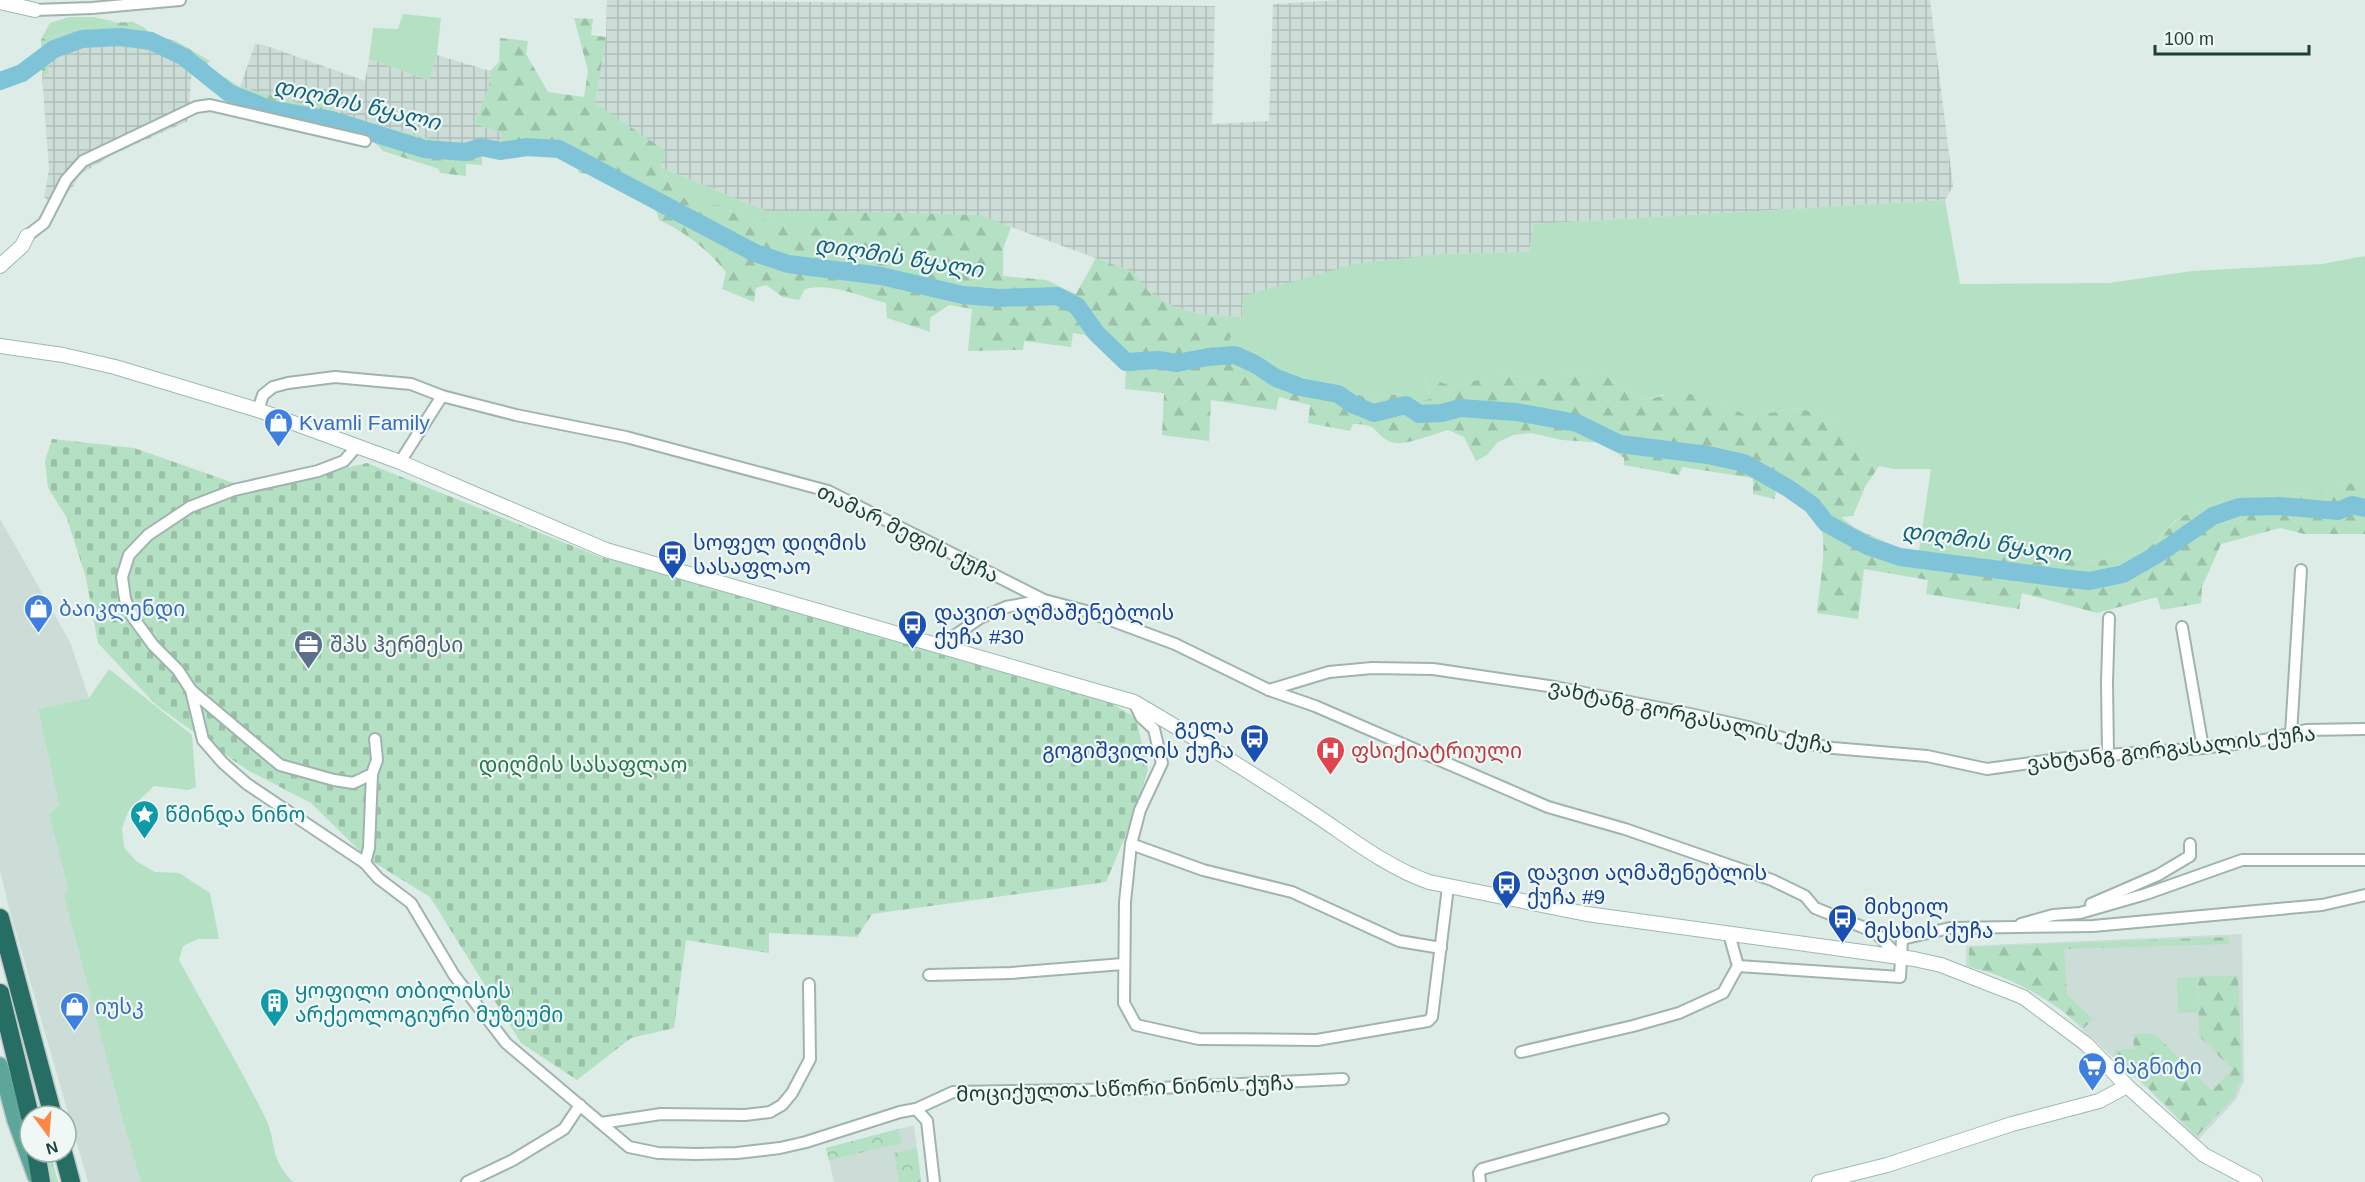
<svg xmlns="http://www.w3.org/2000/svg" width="2365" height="1182" viewBox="0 0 2365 1182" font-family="Arial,'Noto Sans Georgian',sans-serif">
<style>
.built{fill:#ccdcd6}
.industrial{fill:url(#industrial-grid)}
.grass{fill:#b4e0c3}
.forest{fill:url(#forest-firs)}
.cemetery{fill:url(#cemetery-stones)}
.park{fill:url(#park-crowns)}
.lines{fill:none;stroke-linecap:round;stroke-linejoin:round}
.river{stroke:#7fc3d8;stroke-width:18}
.street-casing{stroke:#a0b4af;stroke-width:14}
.secondary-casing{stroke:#9bb9b0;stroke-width:16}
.primary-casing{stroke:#c0c9c7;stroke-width:18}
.highway-casing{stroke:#c0c9c7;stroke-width:21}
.street{stroke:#fff;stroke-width:10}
.secondary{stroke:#fff;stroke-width:14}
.primary{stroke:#5da79a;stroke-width:15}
.highway{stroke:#266d64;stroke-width:18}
.labels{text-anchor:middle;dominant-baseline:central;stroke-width:4.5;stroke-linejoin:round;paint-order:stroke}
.shop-label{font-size:21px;fill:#366cbe;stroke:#eff8f4;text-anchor:start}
.street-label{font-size:21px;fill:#1d3d37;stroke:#eff8f4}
.transit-label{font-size:21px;fill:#164399;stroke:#eff8f4;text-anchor:start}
.service-label{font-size:21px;fill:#4e5e75;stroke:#eff8f4;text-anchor:start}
.health-label{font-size:21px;fill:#be3a42;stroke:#eff8f4;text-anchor:start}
.park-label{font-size:21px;fill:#23784b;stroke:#eff8f4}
.culture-label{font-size:21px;fill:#0d838f;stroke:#eff8f4;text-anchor:start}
.water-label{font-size:22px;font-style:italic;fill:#11647f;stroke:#eff8f4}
</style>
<defs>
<pattern id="industrial-grid" width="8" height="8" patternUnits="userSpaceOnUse" patternTransform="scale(1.5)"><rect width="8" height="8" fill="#ccdcd6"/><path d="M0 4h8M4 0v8" fill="none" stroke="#afbeb8"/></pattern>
<pattern id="forest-firs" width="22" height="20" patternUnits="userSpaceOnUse" patternTransform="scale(1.5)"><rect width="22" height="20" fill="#b4e0c3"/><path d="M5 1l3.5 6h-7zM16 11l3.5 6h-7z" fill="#9ac1a8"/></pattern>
<pattern id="cemetery-stones" width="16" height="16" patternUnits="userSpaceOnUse" patternTransform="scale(1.5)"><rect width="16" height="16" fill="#b4e0c3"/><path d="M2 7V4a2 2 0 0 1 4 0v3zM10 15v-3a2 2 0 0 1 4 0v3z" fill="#9ac1a8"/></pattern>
<pattern id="park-crowns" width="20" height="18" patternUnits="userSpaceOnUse" patternTransform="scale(1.5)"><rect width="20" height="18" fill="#b4e0c3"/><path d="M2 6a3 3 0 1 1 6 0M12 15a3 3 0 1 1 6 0" fill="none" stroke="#9ac1a8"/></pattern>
</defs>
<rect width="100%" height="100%" fill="#deece7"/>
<g class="built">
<polygon points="0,519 70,642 89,698 38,709 59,805 49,814 68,890 64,896 126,1132 141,1182 88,1182 9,908 0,871"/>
<polygon points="2242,934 2244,1081 2236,1099 2198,1140 2151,1092 2060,1009 2028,989 1996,974 1966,966 1966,946"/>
<polygon points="914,1125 921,1182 834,1182 826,1148"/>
</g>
<g class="industrial">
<polygon points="607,0 1215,6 1212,124 1269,121 1273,4 1341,0 1930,0 1953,186 1945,200 1534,224 1529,252 1441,254 1243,296 1242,317 1206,315 1175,308 1148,291 1133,272 979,215 766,211 660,167 595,103 606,37"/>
<polygon points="99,42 162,51 173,59 179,60 192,68 188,121 112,155 79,175 74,185 57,207 44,197 49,170 42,74 49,73 48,63 52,57 74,48"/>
<polygon points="255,44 264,45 365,81 369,59 429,80 437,55 490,71 489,87 474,123 501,133 502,142 456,146 330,112 331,106 306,99 303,105 240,87"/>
</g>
<g class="grass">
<polygon points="403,14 441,18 437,55 429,80 369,59 373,28 398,29"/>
<polygon points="69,17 93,17 117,22 104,23 41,39 50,23"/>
<polygon points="660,167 766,211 823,211 811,226 788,226 734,213 718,205 699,205 678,195 665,178"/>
<polygon points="1945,200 1960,284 2109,283 2192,271 2322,264 2365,256 2365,484 2353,483 2313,492 2225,502 2197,508 2176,520 2151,546 2133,555 2091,562 2042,550 1972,556 1919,551 1931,469 1894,469 1862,463 1834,419 1798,408 1748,417 1719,400 1662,395 1644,400 1615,383 1602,370 1565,374 1541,379 1498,374 1453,387 1425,377 1430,399 1420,401 1399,394 1367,398 1330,383 1313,381 1292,374 1275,362 1226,344 1242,317 1243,296 1355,264 1441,254 1529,252 1534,224"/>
<path d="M109,669L192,735L196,787L188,790L154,786L129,810L122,828L124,847L136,861L155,872L179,873L210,893L219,939H198L183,946L179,960C207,1012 238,1063 264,1115C278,1142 267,1155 293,1182H141L126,1132L64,896L68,889L49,814L59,805L38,709L89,698Z"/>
<polygon points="2197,977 2198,1012 2178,1013 2177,978"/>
</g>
<g class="forest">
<path d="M574,18L593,19L591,35L606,37L595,103L666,151L660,167L665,178L678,195L699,205H718L734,213L788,226L811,225L823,211L979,215L1011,227L1003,249V276L1046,280L1076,294L1096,258L1133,272L1148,291L1175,308L1206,315L1242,317L1227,344L1275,362L1292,374L1313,381L1330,383L1367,398L1399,394L1420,401L1430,399L1425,376L1453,387L1498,374L1541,379L1565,374L1602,370L1615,383L1644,400L1680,392L1719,400L1748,417L1798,408L1834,419L1862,463L1879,466L1865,487L1853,516L1841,517L1855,528L1903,550L1972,556L2018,545L2091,562L2133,555L2151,546L2177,520L2197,508L2225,502L2313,492L2353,483L2365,484V534H2304L2280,528L2221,544L2202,587L2201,603L2161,610L2157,597L2097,613L2022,593L2019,609L1926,594L1928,580L1864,569L1858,619L1817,613C1819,591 1825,559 1823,537C1821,516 1793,497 1776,487L1775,499L1753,494V478L1682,467L1679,475L1624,465V458L1604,443L1562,440L1531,433L1513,435L1498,442L1487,455L1476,461L1464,437L1448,430C1433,434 1404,447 1391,442C1372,434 1381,424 1353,424L1350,431L1308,423L1310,405L1279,397L1276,410L1211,400L1209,441L1162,435L1164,393L1125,389L1126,368L1085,335L1073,333L1071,347L1024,341L1023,350L968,351L972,309L949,305L930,318V332L887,318L886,303C862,297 830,282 805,289L799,300L783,297L766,285L756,288L754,302L722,289L726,272C707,249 685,232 659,220L656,210L592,174L579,173L576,163C536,144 522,158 482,156V165L466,164V176L440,173L439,169L383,151L371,139L236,107L237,102L226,96L180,60L173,59L162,51L99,42L74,48L52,57L48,63L49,74H42L41,39L104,23L133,22L145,28L151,35L176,41L210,61L206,65L240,87L303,104L306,99L332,106L331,112L456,146L502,141L501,133L474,123L489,87L490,71L499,62L500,38L528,41L526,54L548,92L584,97L588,71Z"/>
<path d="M2228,937L2229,944L2064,949L2067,995L2093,1019L2084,1028C2050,999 2014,977 1969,967V947Z"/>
<polygon points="2198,976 2238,976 2242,1078 2234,1097 2197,1136 2114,1054 2116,1050 2134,1049 2133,1034 2151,1034 2157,1036 2212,1091 2232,1069 2199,1036"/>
<polygon points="44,1152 50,1152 58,1182 50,1182"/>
</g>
<polygon class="cemetery" points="52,439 134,448 254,490 367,463 600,557 993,665 1111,703 1136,718 1148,770 1133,818 1106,882 872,914 857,937 769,933 769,953 686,940 674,1028 631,1038 577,1080 521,1043 430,897 367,858 311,803 247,770 156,705 98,643 86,578 67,518 48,488 45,461"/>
<g class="park">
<polygon points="898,1129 902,1143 829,1160 826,1148"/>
<polygon points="917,1148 921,1182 899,1182 894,1153"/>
</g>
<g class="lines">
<polyline class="river" points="0,81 22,73 54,49 82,39 120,37 151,41 184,57 229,93 269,109 332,120 424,149 466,152 481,147 500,151 527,147 559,149 755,253 788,264 881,276 963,295 999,298 1057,296 1077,306 1096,333 1126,362 1158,360 1177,363 1208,357 1235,355 1255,364 1276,378 1300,387 1338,394 1354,405 1374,413 1406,405 1419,414 1442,413 1460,408 1516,412 1577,423 1620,444 1708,455 1744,463 1788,488 1812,505 1826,523 1868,546 1900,557 2062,578 2089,581 2123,574 2163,551 2213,516 2239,507 2279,506 2338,511 2352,505 2365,508"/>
<defs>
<g id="street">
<polyline points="35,10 92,8 180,0"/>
<polyline points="27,236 44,223 66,180 83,161 196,107 210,105 365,141"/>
<polyline points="258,410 263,395 273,387 288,383 335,377 411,384 442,396 516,415 626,437 828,491 1044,600 1086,611 1175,644 1269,690 1315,706 1548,807 1625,829 1772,880 1805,896 1815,908 1875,932 1900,958"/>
<polyline points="357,446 344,461 318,471 234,490 190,507 148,535 129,555 122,577 125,599 132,616 153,645 178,670 191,690 280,765 334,780 353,783 372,774 377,760 375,739"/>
<polyline points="400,462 442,396"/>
<polyline points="2182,627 2203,748"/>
<polyline points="940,646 980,618 1006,607 1044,600"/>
<polyline points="191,690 203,740 223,763 247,784 365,863 378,878 411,903 454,975 506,1043 629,1147 658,1153 696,1154 737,1153 780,1148 806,1142 900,1112 916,1109 953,1092 1139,1089 1343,1079"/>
<polyline points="1269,690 1329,672 1372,668 1433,669 1555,687 1690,714 1748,727 1792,741 1833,748 1927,756 1987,769 2066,758 2203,748 2264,740 2306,730 2365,729"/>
<polyline points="1134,702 1141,717 1154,729 1162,763 1140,810 1131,844 1125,902 1124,1003 1136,1025 1199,1039 1317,1040 1428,1021 1432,1017 1448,887"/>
<polyline points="2291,734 2301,570"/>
<polyline points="2108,755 2107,682 2109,618"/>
<polyline points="1131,844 1203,870 1292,892 1399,941 1441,948"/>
<polyline points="365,863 369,848 372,774"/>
<polyline points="2091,904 2158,875 2190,856 2190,844"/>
<polyline points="2021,924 2053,915 2080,913 2146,894 2242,860 2365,860"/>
<polyline points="1738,966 1900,977 1902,939 1950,928 2093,926 2322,905 2365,895"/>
<polyline points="929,975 1011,973 1123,964"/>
<polyline points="1521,1052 1633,1026 1679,1013 1723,993 1738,966 1729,934"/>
<polyline points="916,1109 927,1121 934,1182"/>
<polyline points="601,1123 661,1114 745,1115 770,1112 782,1105 792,1093 810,1059 809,984"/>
<polyline points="467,1182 513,1160 564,1129 580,1105"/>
<polyline points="1480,1182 1479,1173 1482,1169 1663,1119"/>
</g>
<g id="secondary">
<polyline points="0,2 35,10"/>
<polyline points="0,266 22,246 27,236"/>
<path d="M0,346L63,355L115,367L258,410L400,462L606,550L1134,702C1194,737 1253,774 1311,812C1349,837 1386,867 1429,882L1587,914L1914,959L1941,965L2023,997L2086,1044L2127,1086L2204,1155L2255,1182"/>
<polyline points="1819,1182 1887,1165 2012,1124 2099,1101 2127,1086"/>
</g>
<polyline id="primary" points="0,1065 15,1121 35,1176"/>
<g id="highway">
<polyline points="0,918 53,1116"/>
<polyline points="0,993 30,1116"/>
<polyline points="36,1152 41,1182"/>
<polyline points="63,1152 71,1182"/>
</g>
</defs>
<use href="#street" class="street-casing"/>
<use href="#secondary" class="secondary-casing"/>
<use href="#primary" class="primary-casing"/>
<use href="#highway" class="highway-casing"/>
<use href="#street" class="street"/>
<use href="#secondary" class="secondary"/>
<use href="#primary" class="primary"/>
<use href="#highway" class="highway"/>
</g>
<defs>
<symbol id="shop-pin" viewBox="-11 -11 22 30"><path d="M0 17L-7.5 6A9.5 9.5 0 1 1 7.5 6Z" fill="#3f7fe0" stroke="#eff8f4"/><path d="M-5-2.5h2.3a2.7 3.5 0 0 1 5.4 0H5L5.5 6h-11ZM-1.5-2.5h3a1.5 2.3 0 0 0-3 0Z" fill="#fff"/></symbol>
<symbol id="bus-pin" viewBox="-11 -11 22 30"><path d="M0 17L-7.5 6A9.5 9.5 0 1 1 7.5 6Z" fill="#1a4fb4" stroke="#eff8f4"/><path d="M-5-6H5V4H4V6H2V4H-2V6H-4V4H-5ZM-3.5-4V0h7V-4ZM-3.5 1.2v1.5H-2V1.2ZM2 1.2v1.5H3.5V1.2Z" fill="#fff"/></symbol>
<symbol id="office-pin" viewBox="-11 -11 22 30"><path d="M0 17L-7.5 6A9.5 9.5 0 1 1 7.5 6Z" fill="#5c6f8a" stroke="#eff8f4"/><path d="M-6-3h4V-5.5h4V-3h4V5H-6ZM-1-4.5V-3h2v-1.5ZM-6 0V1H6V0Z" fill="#fff"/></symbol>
<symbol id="hospital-pin" viewBox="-11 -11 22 30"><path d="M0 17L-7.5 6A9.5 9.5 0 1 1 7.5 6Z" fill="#e0444e" stroke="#eff8f4"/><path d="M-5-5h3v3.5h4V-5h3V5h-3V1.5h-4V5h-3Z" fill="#fff"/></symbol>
<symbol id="sight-pin" viewBox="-11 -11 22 30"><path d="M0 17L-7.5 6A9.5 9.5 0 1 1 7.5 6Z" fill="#0f9aa8" stroke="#eff8f4"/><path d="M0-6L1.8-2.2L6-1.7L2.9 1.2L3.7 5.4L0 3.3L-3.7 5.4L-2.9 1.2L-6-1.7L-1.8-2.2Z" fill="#fff"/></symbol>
<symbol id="building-pin" viewBox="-11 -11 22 30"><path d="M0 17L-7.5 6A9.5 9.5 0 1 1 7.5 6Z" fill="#0f9aa8" stroke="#eff8f4"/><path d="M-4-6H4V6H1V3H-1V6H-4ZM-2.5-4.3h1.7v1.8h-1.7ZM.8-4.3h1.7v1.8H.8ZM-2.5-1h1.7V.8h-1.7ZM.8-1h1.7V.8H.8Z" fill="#fff"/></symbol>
<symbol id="supermarket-pin" viewBox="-11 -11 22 30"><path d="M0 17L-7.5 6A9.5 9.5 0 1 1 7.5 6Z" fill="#3f7fe0" stroke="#eff8f4"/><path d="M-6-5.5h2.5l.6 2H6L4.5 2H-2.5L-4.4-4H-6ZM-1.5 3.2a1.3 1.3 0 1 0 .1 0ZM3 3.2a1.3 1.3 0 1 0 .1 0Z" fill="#fff"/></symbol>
</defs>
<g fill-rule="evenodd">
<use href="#shop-pin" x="262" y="406" width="33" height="45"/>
<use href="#bus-pin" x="656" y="538" width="33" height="45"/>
<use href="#shop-pin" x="22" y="592" width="33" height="45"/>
<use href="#bus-pin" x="896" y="608" width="33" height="45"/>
<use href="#office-pin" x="292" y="628" width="33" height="45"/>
<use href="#bus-pin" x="1238" y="722" width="33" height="45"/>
<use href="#hospital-pin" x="1314" y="734" width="33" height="45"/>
<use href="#sight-pin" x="128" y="798" width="33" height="45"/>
<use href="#bus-pin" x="1490" y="868" width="33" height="45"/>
<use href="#bus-pin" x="1826" y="902" width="33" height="45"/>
<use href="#building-pin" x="258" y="986" width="33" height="45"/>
<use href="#shop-pin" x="58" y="990" width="33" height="45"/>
<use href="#supermarket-pin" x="2076" y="1050" width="33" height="45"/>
</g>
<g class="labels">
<g class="shop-label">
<text x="299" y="422">Kvamli Family</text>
<text x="59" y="608">ბაიკლენდი</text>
<text x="95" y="1006">იუსკ</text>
<text x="2113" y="1066">მაგნიტი</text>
</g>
<g class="street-label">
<text transform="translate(908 533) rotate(26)">თამარ მეფის ქუჩა</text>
<text transform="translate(1691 716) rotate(12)">ვახტანგ გორგასალის ქუჩა</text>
<text transform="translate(2171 748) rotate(-6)">ვახტანგ გორგასალის ქუჩა</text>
<text transform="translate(1125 1088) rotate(-2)">მოციქულთა სწორი ნინოს ქუჩა</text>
</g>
<g class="transit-label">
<text x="693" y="542">სოფელ დიღმის<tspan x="693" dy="24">სასაფლაო</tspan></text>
<text x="934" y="612">დავით აღმაშენებლის<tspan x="934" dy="24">ქუჩა #30</tspan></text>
<text x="1234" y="726" text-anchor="end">გელა<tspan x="1234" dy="24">გოგიშვილის ქუჩა</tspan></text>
<text x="1527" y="872">დავით აღმაშენებლის<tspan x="1527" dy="24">ქუჩა #9</tspan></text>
<text x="1864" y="906">მიხეილ<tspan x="1864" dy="24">მესხის ქუჩა</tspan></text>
</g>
<g class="service-label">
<text x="330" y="644">შპს ჰერმესი</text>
</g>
<g class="health-label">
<text x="1351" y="750">ფსიქიატრიული</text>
</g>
<g class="park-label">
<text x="583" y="764">დიღმის სასაფლაო</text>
</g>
<g class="culture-label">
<text x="165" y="814">წმინდა ნინო</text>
<text x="295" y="990">ყოფილი თბილისის<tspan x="295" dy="24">არქეოლოგიური მუზეუმი</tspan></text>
</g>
<g class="water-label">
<text transform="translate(357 104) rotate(13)">დიღმის წყალი</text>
<text transform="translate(899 257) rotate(9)">დიღმის წყალი</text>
<text transform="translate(1986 542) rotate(8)">დიღმის წყალი</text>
</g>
</g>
<g transform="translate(48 1134) rotate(164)"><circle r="28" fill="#eff8f4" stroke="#9bada8" stroke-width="1.5"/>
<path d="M0-4.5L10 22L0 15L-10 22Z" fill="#ff8548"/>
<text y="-9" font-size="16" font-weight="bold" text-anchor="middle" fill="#1d3d37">N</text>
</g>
<path d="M2155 45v9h154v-9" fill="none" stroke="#1d3d37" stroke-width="3"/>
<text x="2164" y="45" font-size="18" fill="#1d3d37" stroke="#eff8f4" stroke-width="4.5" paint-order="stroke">100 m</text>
</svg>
